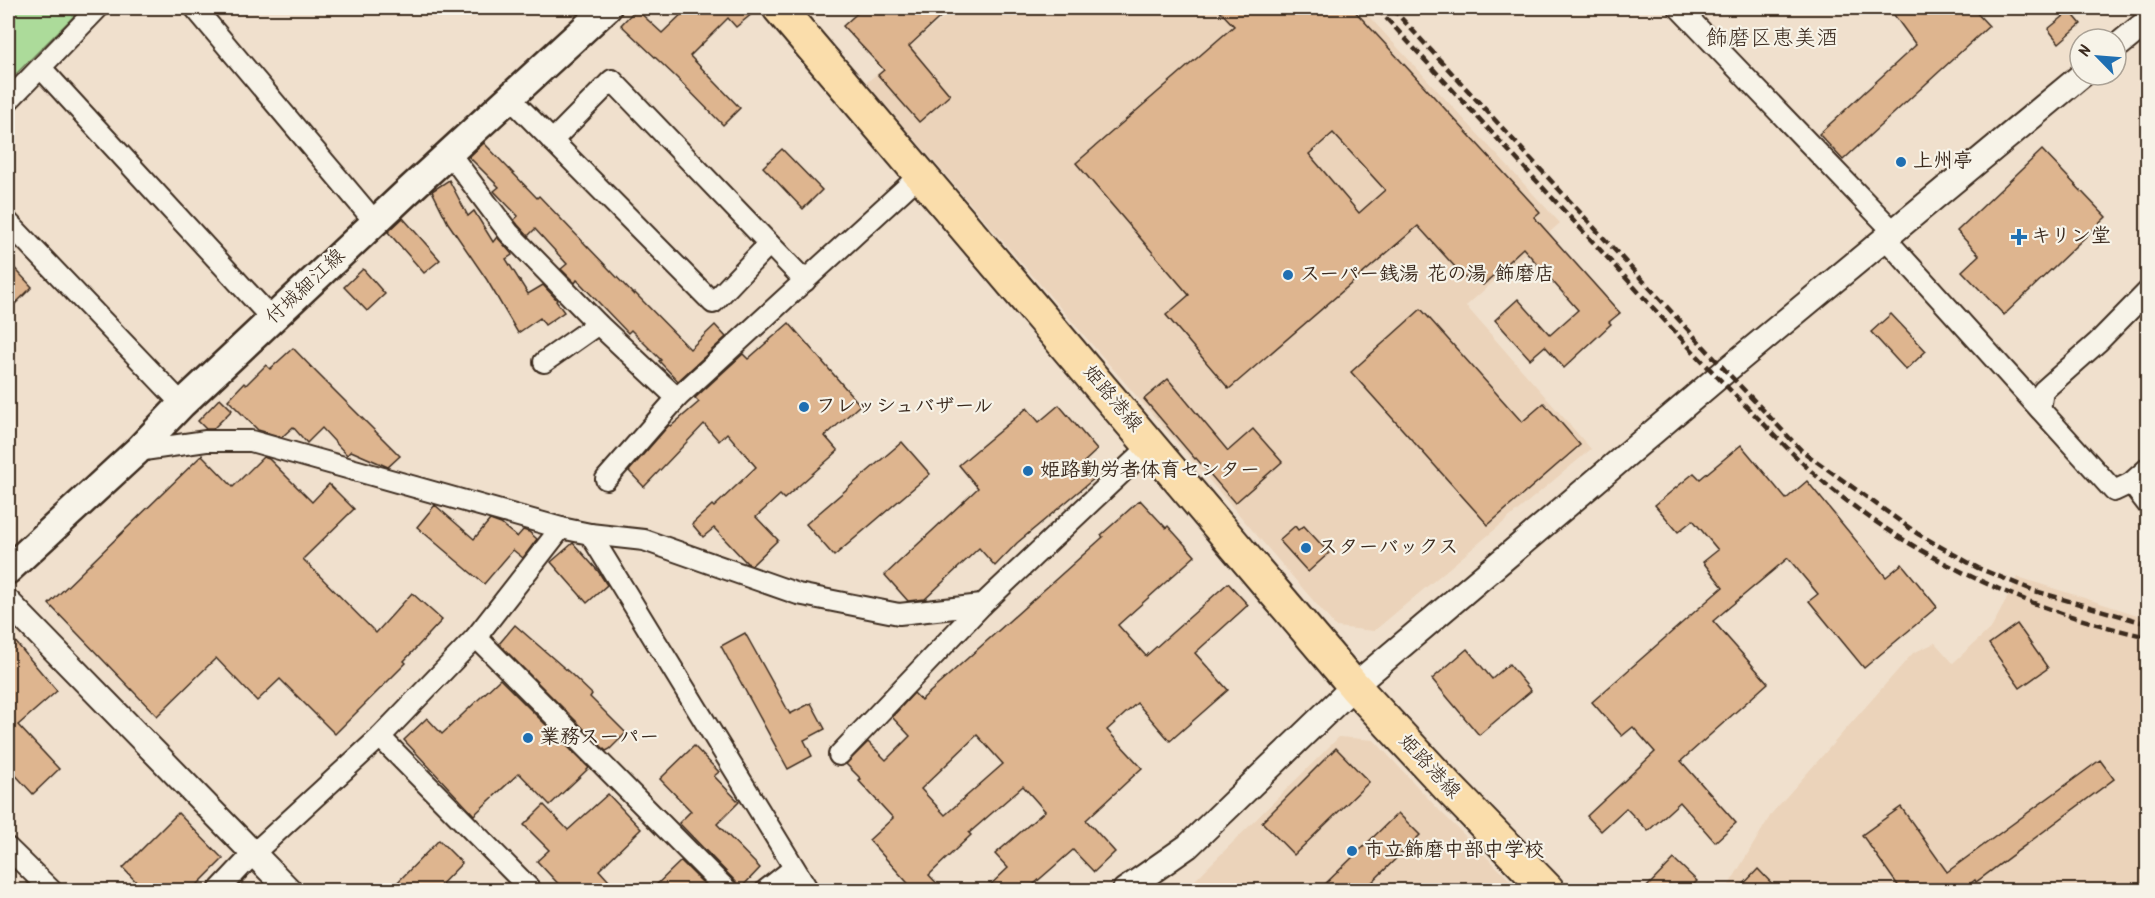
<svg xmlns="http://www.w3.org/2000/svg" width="2155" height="898" viewBox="0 0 2155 898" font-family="Kalam,'Klee One',sans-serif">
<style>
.built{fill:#ebd3ba}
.green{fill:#acdb9a;stroke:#74825c;stroke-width:1.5}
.building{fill:#deb58f;stroke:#3b2a1e;stroke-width:1.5;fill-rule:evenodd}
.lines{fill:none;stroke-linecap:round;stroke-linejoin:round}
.minor-casing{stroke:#3b2a1e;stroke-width:24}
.tertiary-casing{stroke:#3b2a1e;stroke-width:28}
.secondary-casing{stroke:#3b2a1e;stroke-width:32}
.primary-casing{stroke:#3b2a1e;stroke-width:36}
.minor{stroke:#f7f3e8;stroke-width:20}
.tertiary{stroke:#f7f3e8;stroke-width:24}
.secondary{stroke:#f7f3e8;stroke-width:27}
.primary{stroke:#faddab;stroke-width:32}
.rail{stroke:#3b2a1e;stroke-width:4.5;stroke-dasharray:9 4.5;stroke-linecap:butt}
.poi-dot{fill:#1f6fb2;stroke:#f7f3e8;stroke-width:2}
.labels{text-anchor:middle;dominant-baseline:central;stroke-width:4.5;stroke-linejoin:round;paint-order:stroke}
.poi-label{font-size:20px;font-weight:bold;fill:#3b2a1e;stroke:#f7f3e8;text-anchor:start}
.street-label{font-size:20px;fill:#3b2a1e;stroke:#f7f3e8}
.quarter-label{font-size:22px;fill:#3b2a1e;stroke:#f7f3e8}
</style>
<rect width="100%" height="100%" fill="#f0e0cd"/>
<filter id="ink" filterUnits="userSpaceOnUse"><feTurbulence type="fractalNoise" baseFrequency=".0167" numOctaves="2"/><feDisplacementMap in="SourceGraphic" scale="12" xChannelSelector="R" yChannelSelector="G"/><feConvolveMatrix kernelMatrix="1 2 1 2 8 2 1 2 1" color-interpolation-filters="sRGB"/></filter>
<g filter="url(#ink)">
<g class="built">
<polygon points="955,8 1361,8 1560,223 1466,306 1591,449 1374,631 1336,627 866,83"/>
<polygon points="2018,577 2147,618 2147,890 1726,890 1772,813 1913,653 1935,643 1953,663 1992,627"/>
<polygon points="1339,737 1374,740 1440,811 1520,890 1185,890"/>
</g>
<polygon class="green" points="8,8 82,8 8,82"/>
<g class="building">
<polygon points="688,8 759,8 736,27 728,18 690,56 740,108 723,125 677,78 621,25 636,9 662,33"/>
<polygon points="863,8 950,8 909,46 950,95 919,122 878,75 884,70 843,26"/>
<path d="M1217,8H1352L1540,212L1534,217L1620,313L1609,322L1611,324L1564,368L1545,346L1530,359L1495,320L1518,299L1550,335L1578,310L1523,248L1483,285L1471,273L1465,278L1418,226L1229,389L1166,315L1189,295L1076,163L1234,26ZM1333,133L1385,190L1359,213L1309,154Z"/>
<polygon points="1889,8 1972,8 1989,26 1843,160 1819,134 1916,45"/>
<polygon points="2070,11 2081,24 2059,43 2048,29"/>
<polygon points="484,143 537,198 539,196 634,295 635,293 690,349 715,325 726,337 678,381 659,361 661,360 631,330 628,333 577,280 575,283 561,269 567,264 535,229 528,236 518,225 514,220 518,216 494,191 499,187 469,157"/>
<polygon points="782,149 822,190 803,209 763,167"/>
<polygon points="2042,150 2106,217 2004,315 1962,271 1979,255 1957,231"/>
<polygon points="449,180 468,216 474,211 493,242 497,237 511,253 512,255 506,259 528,294 543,285 557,300 556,301 564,312 545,325 540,318 518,333 487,280 448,223 432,191"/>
<polygon points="403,218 440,260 424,273 388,232"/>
<polygon points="8,261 32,287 8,311"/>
<polygon points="363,269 385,294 367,311 344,287"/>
<polygon points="1421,309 1522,422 1544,403 1580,445 1488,525 1351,372"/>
<polygon points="1891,314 1926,351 1906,370 1871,332"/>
<polygon points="789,323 860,405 825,436 838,451 784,499 780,495 756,517 778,540 752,565 747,563 714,528 703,537 692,524 712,505 714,507 756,467 727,433 719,441 704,424 644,487 629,471 669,425 671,426 699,402 695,398 743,354 748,359"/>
<polygon points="293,348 316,372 400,456 388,467 351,451 347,455 322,428 307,443 293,427 282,437 258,430 228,400 244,383 246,385 266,365 270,369"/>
<polygon points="1168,379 1228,451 1253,429 1282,462 1235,503 1196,458 1195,459 1144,399"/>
<polygon points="220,398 232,410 213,429 206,429 198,421"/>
<polygon points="1059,405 1097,450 1084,462 1096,477 1017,543 995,566 979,548 925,599 908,601 885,575 978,488 959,465 1027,408 1039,422"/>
<polygon points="902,442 930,474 834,556 806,524"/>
<polygon points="1741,445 1786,499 1807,481 1886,577 1902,564 1937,607 1864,668 1809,601 1818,594 1788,558 1713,621 1768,683 1681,761 1736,823 1715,842 1680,802 1648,831 1626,808 1601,831 1587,816 1655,752 1633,727 1622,736 1592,702 1723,587 1703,562 1718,550 1693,520 1678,532 1655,505 1694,473 1700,479"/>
<polygon points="202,455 233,487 263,457 269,459 312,502 329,484 354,509 303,559 376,633 412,593 442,620 404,661 406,663 335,734 280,679 257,701 216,658 157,716 49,604"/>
<path d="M1140,500L1166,528L1168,526L1195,556L1118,625L1146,656L1228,583L1248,605L1195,653L1228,690L1170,741L1137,703L1107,730L1142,768L1086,820L1115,852L1094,872L1073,850L1026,891H984L1008,868L995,854L1045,811L1023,786L969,833L971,835L929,875L944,891H915L869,840L893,818L859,781L861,779L846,764L868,742L886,760L910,736L892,717L914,693L921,700L1103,537L1101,535ZM977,735L1003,764L945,815L921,789Z"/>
<polygon points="435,505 474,539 490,520 501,524 517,537 523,530 529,532 537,539 523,558 513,550 484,584 417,527"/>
<polygon points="1295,526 1298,530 1304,526 1329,553 1308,572 1279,540"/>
<polygon points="573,543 598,571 607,585 587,603 551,562"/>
<polygon points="2017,624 2048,668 2020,688 1989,644"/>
<polygon points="515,625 570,673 592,694 590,697 626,733 610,749 606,751 499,644"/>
<polygon points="8,633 57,691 18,725 59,769 33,794 8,767"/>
<polygon points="745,633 790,714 811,703 825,729 804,740 812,756 788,769 721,646"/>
<polygon points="1467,649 1492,679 1509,664 1531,691 1479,735 1432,679"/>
<polygon points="500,679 589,768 550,805 519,773 474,815 404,740 427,718 442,734"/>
<polygon points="694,746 719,772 714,776 739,802 717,824 760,868 739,890 736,882 679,823 691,811 660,779"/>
<polygon points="1336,748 1369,782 1294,855 1262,822"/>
<polygon points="2100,760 2114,779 1976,882 1975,880 1961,891 1902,891 1862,835 1901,807 1947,872"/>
<polygon points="608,794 641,829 599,870 618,891 565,891 537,861 549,850 524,825 544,805 568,830"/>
<polygon points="178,813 223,859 191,891 145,891 123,868"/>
<polygon points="1398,813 1420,835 1363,891 1318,891"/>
<polygon points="439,840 462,863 435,891 389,891"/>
<polygon points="1674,859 1697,881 1687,891 1643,891"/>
<polygon points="681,861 711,891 650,891"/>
<polygon points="1758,869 1779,891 1737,891"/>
</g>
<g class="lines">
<defs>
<g id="minor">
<polyline points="195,8 375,222"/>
<polyline points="1679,8 1893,231"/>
<polyline points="41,68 272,319"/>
<polyline points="510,98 713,303 769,244"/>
<polyline points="8,101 98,8"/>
<polyline points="552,141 612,80 805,281"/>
<polyline points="450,154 509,233 598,324 677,398"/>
<polyline points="8,222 182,404"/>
<polyline points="1885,238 2114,491 2131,483 2148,468"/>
<polyline points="544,362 598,324"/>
<polyline points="2040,409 2043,391 2098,342 2148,291"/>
<polyline points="137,451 206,441 251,441 561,528 590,534 644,540 798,594 899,614 982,605 1151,445"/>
<polyline points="606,479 677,398 921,174"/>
<polyline points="2131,483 2148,505"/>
<polyline points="590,534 808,890"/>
<polyline points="476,637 727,890"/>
<polyline points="380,737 531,890"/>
<polyline points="839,755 982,605"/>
<polyline points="8,848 51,890"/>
<polyline points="219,890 253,854 380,737 476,637 561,528"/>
<polyline points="766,890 794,868"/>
</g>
<g id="tertiary">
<polyline points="2116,47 2148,21"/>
<polyline points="8,602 289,890"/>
<polyline points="1125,890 1188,846 1354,686 1717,378 2082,75"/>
</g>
<polyline id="secondary" points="8,570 137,451 182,404 405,194 607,8"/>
<polyline id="primary" points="779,8 1354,686 1449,788 1548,890"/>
</defs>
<use href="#minor" class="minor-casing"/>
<use href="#tertiary" class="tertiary-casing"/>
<use href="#secondary" class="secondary-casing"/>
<use href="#primary" class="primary-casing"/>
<use href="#minor" class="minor"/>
<use href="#tertiary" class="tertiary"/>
<use href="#secondary" class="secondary"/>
<use href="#primary" class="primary"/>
<g class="rail">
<path d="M1377,8C1456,94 1536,180 1615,266C1663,319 1711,372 1762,422C1784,445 1807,469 1832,489C1919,561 2037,613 2148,637"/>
<polyline points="1392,8 1726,371 1802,451 1918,534 1978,568 2035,591 2148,624"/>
</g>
</g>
</g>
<g class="poi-dot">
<circle cx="1901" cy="162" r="6"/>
<path d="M2016 228h6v6h6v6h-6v6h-6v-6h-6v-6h6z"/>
<circle cx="1288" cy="275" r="6"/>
<circle cx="804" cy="407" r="6"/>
<circle cx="1028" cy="471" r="6"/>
<circle cx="1306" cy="548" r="6"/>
<circle cx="528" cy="738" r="6"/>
<circle cx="1352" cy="851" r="6"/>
</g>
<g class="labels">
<g class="poi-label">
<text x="1913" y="162">上州亭</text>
<text x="2031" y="237">キリン堂</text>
<text x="1300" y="275">スーパー銭湯 花の湯 飾磨店</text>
<text x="816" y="407">フレッシュバザール</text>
<text x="1040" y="471">姫路勤労者体育センター</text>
<text x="1318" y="548">スターバックス</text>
<text x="540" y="738">業務スーパー</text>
<text x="1364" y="851">市立飾磨中部中学校</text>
</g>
<g class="street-label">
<text transform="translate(306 287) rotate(-43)">付城細江線</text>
<text transform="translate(1112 399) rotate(50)">姫路港線</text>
<text transform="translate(1429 767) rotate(47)">姫路港線</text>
</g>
<g class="quarter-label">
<text x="1772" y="39">飾磨区恵美酒</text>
</g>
</g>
<rect width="2155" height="898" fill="none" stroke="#f7f3e8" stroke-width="30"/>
<rect x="15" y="15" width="2125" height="868" fill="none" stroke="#3b2a1e" stroke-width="2" filter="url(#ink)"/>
<g transform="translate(2098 57) rotate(295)"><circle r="28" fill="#f7f3e8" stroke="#aca397" stroke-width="1.5"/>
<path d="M0-4.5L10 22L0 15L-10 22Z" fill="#1f6fb2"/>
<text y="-9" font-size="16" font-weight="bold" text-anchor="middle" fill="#3b2a1e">N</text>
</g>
</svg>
